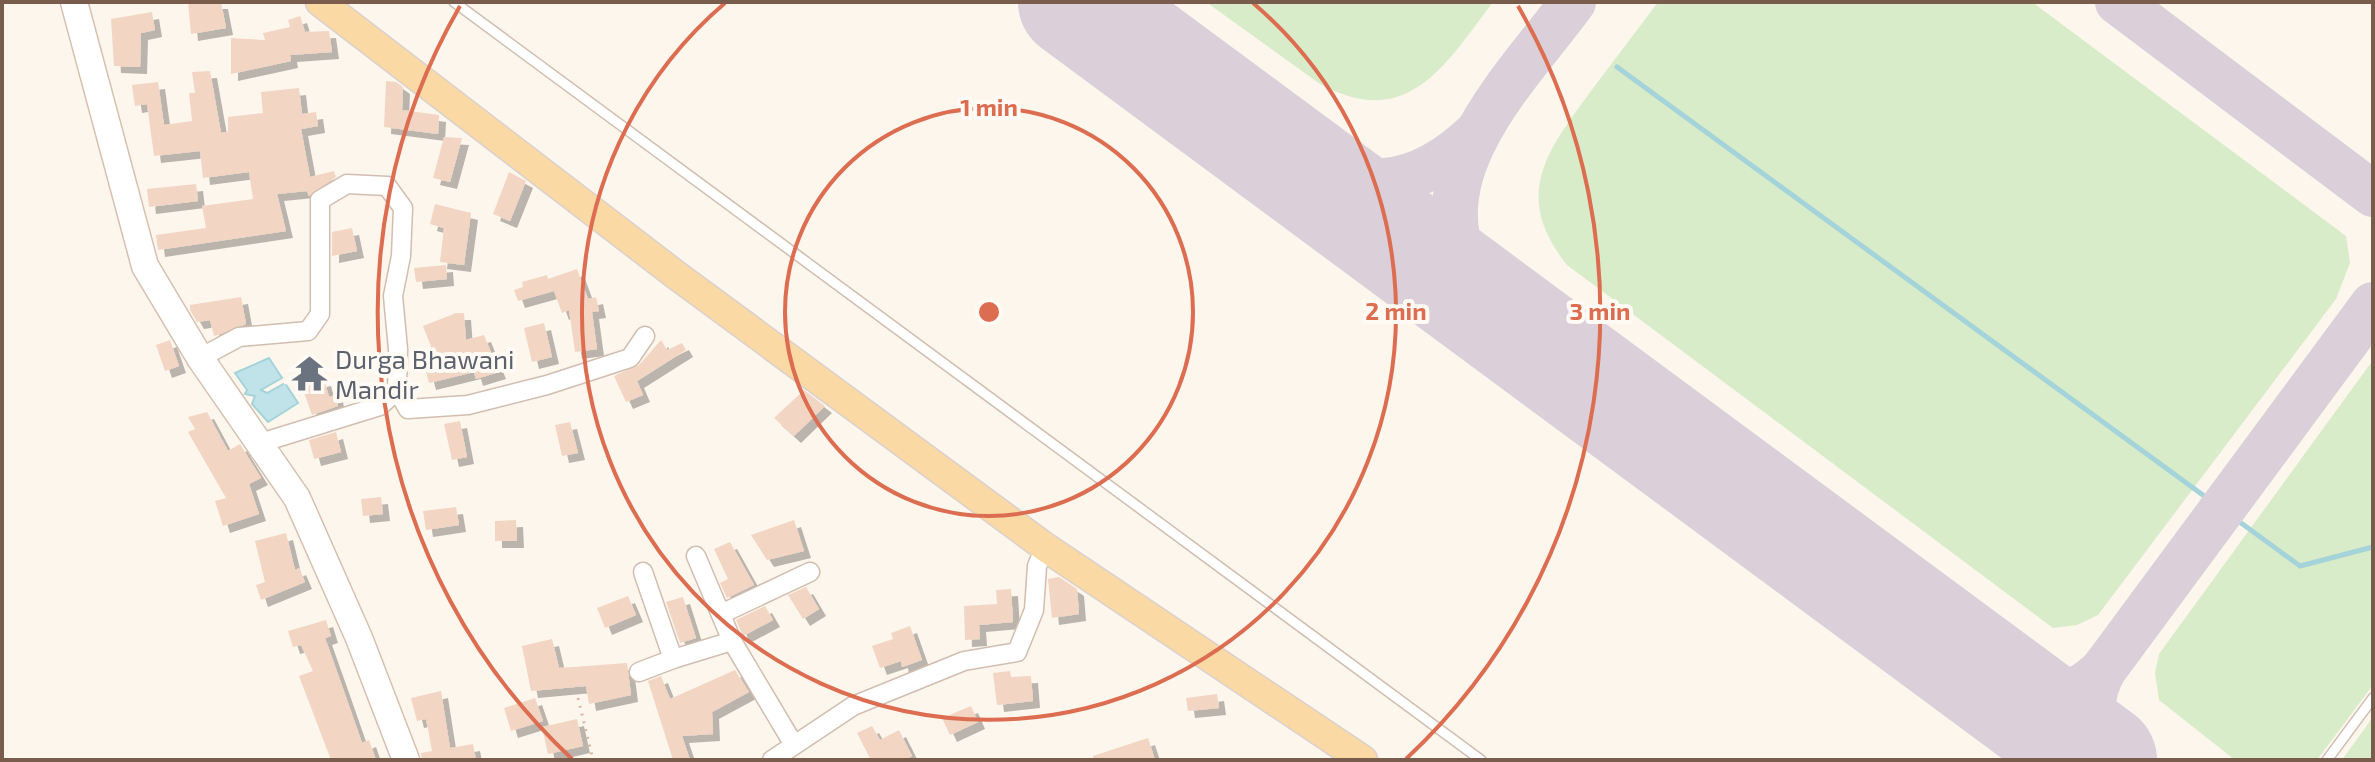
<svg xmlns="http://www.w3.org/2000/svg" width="2375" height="762" viewBox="0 0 2375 762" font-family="'Exo 2',sans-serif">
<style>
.green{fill:#d8ecc9}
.water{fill:#bfe3e8;stroke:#a5d3da;stroke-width:2}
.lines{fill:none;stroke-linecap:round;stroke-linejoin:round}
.stream{stroke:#a5d3da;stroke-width:5}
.taxiway{stroke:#dbcfda;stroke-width:46}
.runway{stroke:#dbcfda;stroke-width:114}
.building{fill:#f3d5c3;filter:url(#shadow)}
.lane-casing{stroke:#d1beb0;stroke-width:12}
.street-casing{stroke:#d1beb0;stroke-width:21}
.secondary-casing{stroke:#d6c0b0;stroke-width:29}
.primary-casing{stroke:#dad1cd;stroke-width:31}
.path{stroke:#d9b8a5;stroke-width:3;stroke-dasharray:2 6;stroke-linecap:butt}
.lane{stroke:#fff;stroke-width:9}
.street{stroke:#fff;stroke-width:18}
.secondary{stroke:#fff;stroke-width:26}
.primary{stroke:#fbd9a5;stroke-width:28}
.ring{fill:none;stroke:#dc6d51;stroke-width:4}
.labels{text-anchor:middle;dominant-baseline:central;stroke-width:8;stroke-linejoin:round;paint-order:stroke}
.worship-label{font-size:26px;fill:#5b616d;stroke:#fffaf3;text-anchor:start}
.centre{fill:#dc6d51;stroke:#fffaf3;stroke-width:4}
.ring-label{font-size:24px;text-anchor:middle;font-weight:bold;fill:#dc6d51;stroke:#fffaf3;stroke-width:8;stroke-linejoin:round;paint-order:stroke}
</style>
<defs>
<filter id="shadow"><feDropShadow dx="7" dy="7" stdDeviation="0" flood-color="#0004"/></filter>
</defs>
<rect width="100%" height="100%" fill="#fdf6ec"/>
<g class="green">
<path d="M1206,2H1493C1446,64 1408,132 1320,84Z"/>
<path d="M1658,2H2032L2346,236L2350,263L2336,299L2098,615L2077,625L2053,628L1567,265C1512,196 1546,152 1591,91C1613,61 1636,32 1658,2Z"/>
<polygon points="2373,360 2373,685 2317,760 2235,760 2159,700 2155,673 2159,654"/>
<polygon points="2373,717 2373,760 2342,760"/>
</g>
<polygon class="water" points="269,358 282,378 261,390 267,393 285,383 298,403 268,422 252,404 255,396 245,394 247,390 235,373"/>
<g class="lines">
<polyline class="stream" points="1617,67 2300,566 2373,547"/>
<g class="taxiway">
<polyline points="2118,2 2373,194"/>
<path d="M1284,157C1359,193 1415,193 1477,133"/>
<path d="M1506,320C1490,301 1474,283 1464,260C1424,165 1522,72 1573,2"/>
<path d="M1988,677C2032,699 2066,708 2104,669"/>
<path d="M2109,760C2089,731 2087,699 2104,669L2373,305"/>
</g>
<polyline class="runway" points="1075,2 2100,760"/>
</g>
<g class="building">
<polygon points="188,2 221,2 226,28 191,34"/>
<polygon points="152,12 155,30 141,33 140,67 114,66 111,19"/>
<polygon points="300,16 305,32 329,31 332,52 290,55 291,61 231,74 231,38 265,40 263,33 290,27 288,20"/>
<polygon points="210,71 221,133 228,132 228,117 263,113 261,92 299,88 302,114 316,112 318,126 301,129 310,177 334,171 336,177 309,196 307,191 277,194 286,231 158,250 156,235 206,228 202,206 253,199 249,172 203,178 200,151 154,156 147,104 135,106 132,85 158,82 164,125 192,121 189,93 195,93 192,72"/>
<polygon points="386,81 396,82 403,87 402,110 439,115 438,134 384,127"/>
<polygon points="444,137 462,138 450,182 433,178"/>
<polygon points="509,172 526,181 510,221 493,214"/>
<polygon points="196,184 198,201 149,207 147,189"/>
<polygon points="435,204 471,213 464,265 440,262 444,228 430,224"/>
<polygon points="352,228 357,251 332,256 332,232"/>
<polygon points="446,265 447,279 416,282 414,268"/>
<polygon points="577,269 588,299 596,297 599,311 592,312 597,349 575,352 569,310 562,313 554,291 518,301 514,290 523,287 522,282 547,275 548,279"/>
<polygon points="241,297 246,324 218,335 214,336 210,320 197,322 190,310 190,305"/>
<polygon points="456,313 464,313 466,340 484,335 499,372 476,379 474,372 429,383 421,352 432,349 423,326"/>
<polygon points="544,323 552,357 532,362 524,328"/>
<polygon points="170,340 179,366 165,371 156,345"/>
<polygon points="661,340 667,350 682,343 686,350 637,381 643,395 626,402 614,376 639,365"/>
<polygon points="324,379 329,397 336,395 338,406 312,415 301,384"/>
<polygon points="804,390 825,406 794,436 774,418"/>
<polygon points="207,412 228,451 240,444 261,478 249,484 259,514 223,526 215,501 226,498 188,432 195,429 188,417"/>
<polygon points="460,421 467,457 452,460 444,424"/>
<polygon points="570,422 578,453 562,456 555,425"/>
<polygon points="336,432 341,452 314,459 309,440"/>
<polygon points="381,497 383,514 363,516 361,499"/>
<polygon points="456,507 459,525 426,530 423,511"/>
<polygon points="516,520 517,541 495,541 495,521"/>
<polygon points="794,520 804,551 767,560 751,535"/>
<polygon points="286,533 295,570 299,568 305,582 261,600 256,585 265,582 255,541"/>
<polygon points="730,542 754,585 727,598 720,583 728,579 714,549"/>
<polygon points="1059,577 1077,589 1079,614 1052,618 1048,579"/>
<polygon points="806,587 819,609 803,619 788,595"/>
<polygon points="1011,589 1013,622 979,625 980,639 965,640 964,606 997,604 996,590"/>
<polygon points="628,596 636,615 605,628 597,608"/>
<polygon points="683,597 696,638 680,643 666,602"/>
<polygon points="765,606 773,620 743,636 736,620"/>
<polygon points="326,620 331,636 325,638 341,683 362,743 369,740 376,760 331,760 299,676 313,671 301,645 293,647 288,631"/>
<polygon points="910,626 922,660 902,667 901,661 880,668 872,646 893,639 891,633"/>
<polygon points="552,639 559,668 627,663 631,695 589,704 586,686 531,691 522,646"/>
<polygon points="735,670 749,692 712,712 713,734 682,736 690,760 673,760 648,681 661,676 670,699"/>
<polygon points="1010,671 1011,677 1031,676 1033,701 997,705 993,673"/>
<polygon points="441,691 450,748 473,744 476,760 422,760 421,753 432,751 426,719 417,721 411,698"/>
<polygon points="1217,694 1219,708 1188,711 1186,698"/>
<polygon points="535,698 543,721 511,731 504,708"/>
<polygon points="971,706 978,722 950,735 942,718"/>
<polygon points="577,719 583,746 548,754 542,727"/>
<polygon points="872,726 880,740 899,730 912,756 904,760 871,760 857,733"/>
<polygon points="1148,738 1155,760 1093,760 1093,756"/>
</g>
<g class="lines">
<defs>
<g id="lane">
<polyline points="454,2 1481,760"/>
<polyline points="2327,760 2373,698"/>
</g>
<g id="street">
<polyline points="200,358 239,337 308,331 320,314 320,200 347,184 387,186 403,208 401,256 393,296 398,349 397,390 380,406 257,444"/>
<polyline points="397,390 408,409 468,405 547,385 630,358 645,336"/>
<polyline points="696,556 732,641 794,745"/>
<polyline points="721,614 810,572"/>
<polyline points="673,659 732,641"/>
<polyline points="639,672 673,659 643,572"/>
<polyline points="772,760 853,706 964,661 1017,652 1034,610 1037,566 1045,547"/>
</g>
<polyline id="secondary" points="74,2 145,266 200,358 297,498 359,638 406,760"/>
<polyline id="primary" points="320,2 676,275 1045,547 1363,760"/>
</defs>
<use href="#lane" class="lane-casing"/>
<use href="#street" class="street-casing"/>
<use href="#secondary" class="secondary-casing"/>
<use href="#primary" class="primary-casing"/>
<polyline class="path" points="578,698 593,760"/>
<use href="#lane" class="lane"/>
<use href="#street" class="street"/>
<use href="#secondary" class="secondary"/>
<use href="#primary" class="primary"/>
</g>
<g class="ring">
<circle cx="989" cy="312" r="204"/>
<path d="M1253 3A407 407 0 1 1 725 3"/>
<path d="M572 759A611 611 0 0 1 460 6M1518 6A611 611 0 0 1 1406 759"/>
</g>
<defs>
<symbol id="temple-bare" viewBox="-9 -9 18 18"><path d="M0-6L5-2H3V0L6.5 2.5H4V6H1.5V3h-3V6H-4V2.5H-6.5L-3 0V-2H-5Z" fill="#6b7280" stroke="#fffaf3" stroke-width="2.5" paint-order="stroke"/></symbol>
</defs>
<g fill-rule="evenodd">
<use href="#temple-bare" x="284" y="348" width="51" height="51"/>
</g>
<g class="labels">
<g class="worship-label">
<text x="335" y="358">Durga Bhawani<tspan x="335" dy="30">Mandir</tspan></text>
</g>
</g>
<circle cx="989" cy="312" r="12" class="centre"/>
<g class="ring-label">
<text x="989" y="116">1 min</text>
<text x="1396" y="320">2 min</text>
<text x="1600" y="320">3 min</text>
</g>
<rect width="2375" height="762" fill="none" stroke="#7a5c4d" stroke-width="8"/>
</svg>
